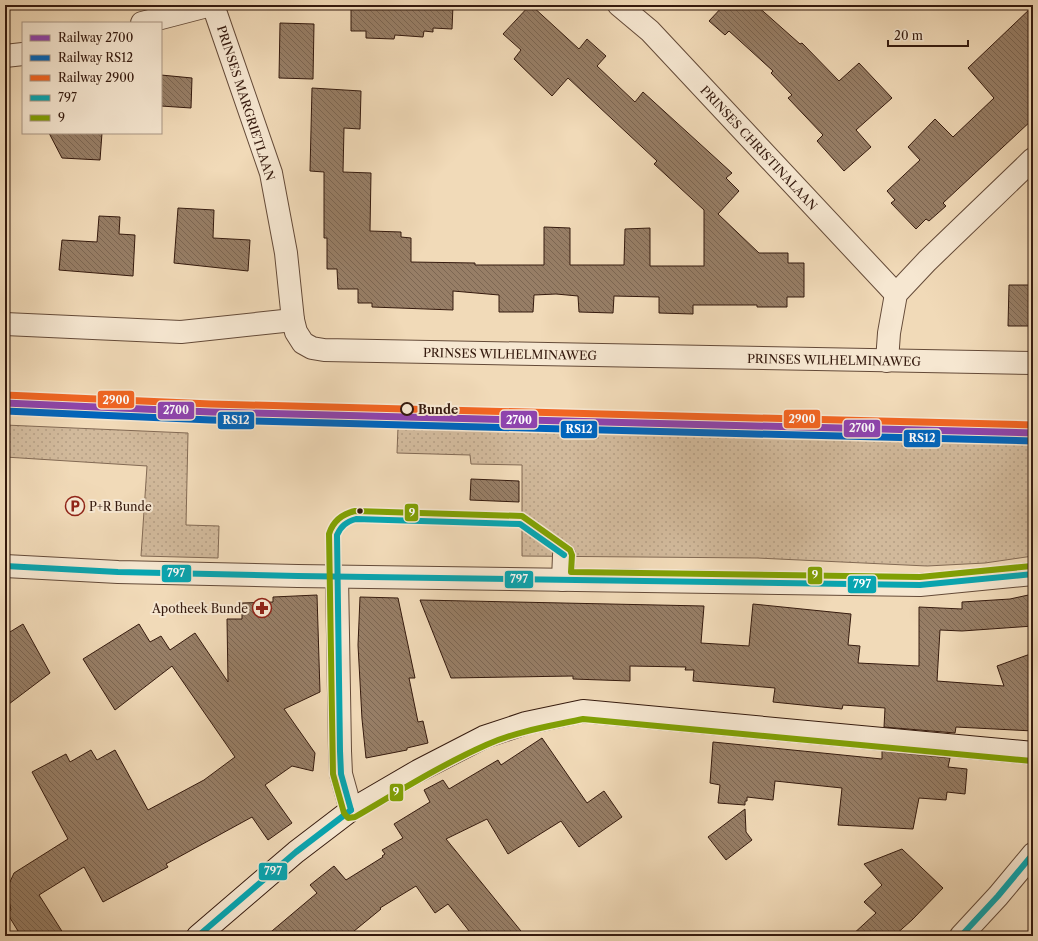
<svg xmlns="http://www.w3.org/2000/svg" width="1038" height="941" viewBox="0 0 1038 941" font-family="'Libre Caslon Text',serif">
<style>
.grass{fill:url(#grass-dots);stroke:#836a54}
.building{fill:url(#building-back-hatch);stroke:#351a0e}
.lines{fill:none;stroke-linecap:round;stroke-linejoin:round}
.minor-casing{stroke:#644a38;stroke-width:24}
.secondary-casing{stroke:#351a0e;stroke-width:24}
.minor{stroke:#f6e7d1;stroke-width:22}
.secondary{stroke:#f6e7d1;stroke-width:22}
.bus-1-casing{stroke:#f6e7d1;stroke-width:9}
.bus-2-casing{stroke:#f6e7d1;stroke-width:9}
.bus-1{stroke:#08a5b0;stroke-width:6}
.bus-2{stroke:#80a004;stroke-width:6}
.rail-1-casing{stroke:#f6e7d1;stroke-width:10}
.rail-2-casing{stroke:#f6e7d1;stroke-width:10}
.rail-3-casing{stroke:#f6e7d1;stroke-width:10}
.rail-1{stroke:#8e44ad;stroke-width:7}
.rail-2{stroke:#0065bd;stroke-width:7}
.rail-3{stroke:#f26522;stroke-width:7}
.stop-dot{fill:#f6e7d1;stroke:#351a0e;stroke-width:2}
.bus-dot{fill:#351a0e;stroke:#f6e7d1;stroke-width:1.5}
.labels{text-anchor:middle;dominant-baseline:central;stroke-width:4;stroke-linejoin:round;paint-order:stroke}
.street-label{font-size:12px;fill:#351a0e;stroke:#f6e7d1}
.stop-label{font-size:12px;font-weight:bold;fill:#351a0e;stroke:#f6e7d1;text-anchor:start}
.poi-label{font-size:12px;fill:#351a0e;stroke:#f6e7d1;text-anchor:start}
.line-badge{stroke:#f6e7d1;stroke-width:1.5}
.badge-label{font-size:11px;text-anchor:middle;font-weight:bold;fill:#fff}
</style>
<defs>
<pattern id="grass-dots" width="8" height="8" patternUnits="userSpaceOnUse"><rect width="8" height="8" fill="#d1b99b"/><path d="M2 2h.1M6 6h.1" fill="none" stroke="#b49e84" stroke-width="1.8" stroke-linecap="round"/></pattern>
<pattern id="building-back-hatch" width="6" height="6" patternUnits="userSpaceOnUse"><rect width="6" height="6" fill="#977e66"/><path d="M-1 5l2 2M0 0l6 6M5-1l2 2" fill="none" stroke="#7c6652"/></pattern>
</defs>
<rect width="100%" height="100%" fill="#f1dab8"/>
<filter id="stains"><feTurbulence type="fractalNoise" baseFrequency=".005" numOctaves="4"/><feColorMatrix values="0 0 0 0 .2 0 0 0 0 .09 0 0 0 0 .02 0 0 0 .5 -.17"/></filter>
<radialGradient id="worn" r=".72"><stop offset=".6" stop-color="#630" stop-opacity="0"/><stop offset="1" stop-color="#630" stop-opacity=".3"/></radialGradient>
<g class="grass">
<polygon points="5,425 188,433 186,525 219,526 218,558 141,556 147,466 5,457"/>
<polygon points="398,427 1033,444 1033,556 985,563 927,566 757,558 522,556 522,465 471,464 470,455 397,453"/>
</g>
<g class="building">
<polygon points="351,5 453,5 452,29 433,28 433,32 424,31 423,37 395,35 394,39 366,38 366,31 351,31"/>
<polygon points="530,5 531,5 579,49 587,39 606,56 597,66 635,102 643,92 732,173 726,178 739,191 718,214 759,253 788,253 788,263 804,263 804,297 787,297 787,307 757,307 757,305 693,305 693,314 659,313 659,297 614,296 613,313 579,312 578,296 556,294 534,295 533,312 499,312 499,295 453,291 453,310 372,307 372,303 358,303 358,289 338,289 337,269 327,269 327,238 324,238 324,172 310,171 312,88 361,91 360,129 344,128 343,172 371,173 370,231 401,232 401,237 411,238 411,262 475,263 475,265 544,265 544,227 570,228 570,265 624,265 625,229 650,228 650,266 704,266 704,210 654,164 657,161 568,78 552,96 514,59 521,50 503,34"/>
<polygon points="724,5 756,5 800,44 802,43 839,81 859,63 892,98 856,130 871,147 844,171 817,141 823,135 788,98 792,95 771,73 773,71 729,31 725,35 709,21"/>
<polygon points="1033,6 1033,119 943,203 946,206 929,221 926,219 916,229 891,203 895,200 887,191 920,160 908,147 935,119 953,137 994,98 968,68"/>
<polygon points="280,23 314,24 313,79 279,78"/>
<polygon points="161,75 192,78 191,108 161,106"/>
<polygon points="49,133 102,133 100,160 62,158"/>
<polygon points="178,208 214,210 213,238 250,240 248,271 174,263"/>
<polygon points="99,216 120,217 119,234 135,235 133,276 59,270 62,240 97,242"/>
<polygon points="1009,285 1033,285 1033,326 1008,326"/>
<polygon points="471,479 519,481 519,502 470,500"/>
<polygon points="1033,594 1033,626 962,631 940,630 937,681 1004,686 997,666 1033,653 1033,731 956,727 955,733 884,727 885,708 843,705 842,709 773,702 775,688 693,681 694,670 685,670 686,667 630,666 630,681 573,679 573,676 451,678 420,600 704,606 701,643 749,646 753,604 851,614 848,645 860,646 858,663 919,666 919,607 962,609 962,602 1010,599"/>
<polygon points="317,595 320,692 284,709 315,753 313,771 292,766 265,785 292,823 268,840 252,817 166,864 168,867 103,902 84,867 39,895 65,936 21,936 7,913 11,910 7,892 9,884 14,873 68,839 32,772 66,754 70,762 91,750 97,760 115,750 148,810 204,780 235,757 172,666 115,710 83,659 139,624 150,642 161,636 170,650 195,633 228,682 227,619 242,619 242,603 273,602 273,597"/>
<polygon points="360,597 398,598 415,678 409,678 418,722 423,721 428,743 407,748 407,750 366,758 362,719 358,645"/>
<polygon points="23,624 50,673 5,707 5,635"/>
<polygon points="542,738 587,803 604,791 622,817 579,847 561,821 508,854 487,819 446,839 525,936 473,936 448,904 435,913 416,886 380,908 381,909 348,936 266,936 317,893 310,885 334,866 346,880 383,857 382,856 385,854 382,850 403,838 394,824 430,802 424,790 443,780 449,789 498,760 501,765"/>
<polygon points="713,742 882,759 882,751 950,758 948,767 967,769 965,794 947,792 946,800 919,798 913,829 838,825 842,788 775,781 773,800 747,797 747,801 745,801 745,805 718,803 720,785 710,783"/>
<polygon points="745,809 746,832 752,840 726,860 708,837"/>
<polygon points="902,849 943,888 912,920 894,936 851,936 876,913 864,902 882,885 864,864"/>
</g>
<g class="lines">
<defs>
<g id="minor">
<polyline points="213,5 271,173 286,253 293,320 296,332 303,343 312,348 324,350 1033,363"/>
<polyline points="619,5 650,31 896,294"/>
<polyline points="142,23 211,5"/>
<polyline points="5,56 23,54"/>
<polyline points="5,324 181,332 293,320"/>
<polyline points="887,361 889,333 896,294 927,261 1033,159"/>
<polyline points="5,566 118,572 298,576 920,585 1033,574"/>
<polyline points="337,576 340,751 341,774 351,810"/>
<polyline points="563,580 564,555"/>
<polyline points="961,936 998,896 1033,854"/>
</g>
<polyline id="secondary" points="198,936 296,852 351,810 418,771 484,737 526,723 583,711 1033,753"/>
</defs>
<use href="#minor" class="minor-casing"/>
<use href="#secondary" class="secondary-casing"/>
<use href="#minor" class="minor"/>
<use href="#secondary" class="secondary"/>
<defs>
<g id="bus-1">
<polyline points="5,566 118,572 298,576 920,585 1033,574"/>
<path d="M351,810L341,774L340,751L337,535C341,526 346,522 356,519L520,524L564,555"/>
<polyline points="198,936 296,852 351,810"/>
<polyline points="961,936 998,896 1033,854"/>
</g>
<path id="bus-2" d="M1032,566L920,577L571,572L572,555L570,550L522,516L355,511C342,514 333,521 329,534L333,774L344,813L348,818L355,817C398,792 441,765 486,745C517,731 551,726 583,719L1032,761"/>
</defs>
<use href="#bus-1" class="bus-1-casing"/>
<use href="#bus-2" class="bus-2-casing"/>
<use href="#bus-1" class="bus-1"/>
<use href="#bus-2" class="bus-2"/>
<defs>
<polyline id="rail-1" points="5,403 211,412 1033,433"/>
<polyline id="rail-2" points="5,411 211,420 1033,441"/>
<polyline id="rail-3" points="5,395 211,404 1033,425"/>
</defs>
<use href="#rail-1" class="rail-1-casing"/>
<use href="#rail-2" class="rail-2-casing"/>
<use href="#rail-3" class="rail-3-casing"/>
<use href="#rail-1" class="rail-1"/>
<use href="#rail-2" class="rail-2"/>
<use href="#rail-3" class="rail-3"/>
</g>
<defs>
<symbol id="parking-ring" viewBox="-11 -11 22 22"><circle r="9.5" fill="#f6e7d1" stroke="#8f2418" stroke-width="1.5"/><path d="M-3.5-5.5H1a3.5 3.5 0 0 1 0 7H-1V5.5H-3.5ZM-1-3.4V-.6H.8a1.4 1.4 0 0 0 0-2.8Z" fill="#8f2418"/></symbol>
<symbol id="pharmacy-ring" viewBox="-11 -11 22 22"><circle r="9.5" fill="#f6e7d1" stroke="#8f2418" stroke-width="1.5"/><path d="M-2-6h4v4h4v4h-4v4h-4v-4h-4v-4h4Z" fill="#8f2418"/></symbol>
</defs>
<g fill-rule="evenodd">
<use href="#parking-ring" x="64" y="495" width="22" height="22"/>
<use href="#pharmacy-ring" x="251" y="597" width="22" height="22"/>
</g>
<circle class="stop-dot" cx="407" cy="409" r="6"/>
<circle class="bus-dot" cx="360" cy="511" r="3.5"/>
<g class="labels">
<g class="street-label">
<text transform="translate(246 103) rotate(72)">PRINSES MARGRIETLAAN</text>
<text transform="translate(759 148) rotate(47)">PRINSES CHRISTINALAAN</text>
<text transform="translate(510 354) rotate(1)">PRINSES WILHELMINAWEG</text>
<text transform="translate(834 360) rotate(1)">PRINSES WILHELMINAWEG</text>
</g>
<g class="stop-label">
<text x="418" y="409">Bunde</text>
</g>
<g class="poi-label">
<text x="89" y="506">P+R Bunde</text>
<text x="248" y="608" text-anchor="end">Apotheek Bunde</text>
</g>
</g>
<g class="line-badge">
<rect x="97" y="390" width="38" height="19" rx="4" fill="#f26522"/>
<rect x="157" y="401" width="38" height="19" rx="4" fill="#8e44ad"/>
<rect x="783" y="409" width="38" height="20" rx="4" fill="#f26522"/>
<rect x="500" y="410" width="38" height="19" rx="4" fill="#8e44ad"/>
<rect x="217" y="411" width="38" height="19" rx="4" fill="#0065bd"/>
<rect x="843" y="419" width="38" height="19" rx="4" fill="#8e44ad"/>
<rect x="560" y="420" width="38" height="19" rx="4" fill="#0065bd"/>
<rect x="903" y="429" width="38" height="19" rx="4" fill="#0065bd"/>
<rect x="404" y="503" width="15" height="19" rx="4" fill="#80a004"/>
<rect x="161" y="564" width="31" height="19" rx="4" fill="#08a5b0"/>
<rect x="807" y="566" width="16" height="19" rx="4" fill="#80a004"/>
<rect x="504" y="570" width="30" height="19" rx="4" fill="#08a5b0"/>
<rect x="847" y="575" width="30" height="19" rx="4" fill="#08a5b0"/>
<rect x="389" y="783" width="15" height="19" rx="4" fill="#80a004"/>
<rect x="258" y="862" width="30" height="19" rx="4" fill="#08a5b0"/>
</g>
<g class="badge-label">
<text x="116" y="404">2900</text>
<text x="176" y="414">2700</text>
<text x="802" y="423">2900</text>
<text x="519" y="424">2700</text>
<text x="236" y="424">RS12</text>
<text x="862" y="432">2700</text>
<text x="579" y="433">RS12</text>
<text x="922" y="442">RS12</text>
<text x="412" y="517">9</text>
<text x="176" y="577">797</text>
<text x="815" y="579">9</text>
<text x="519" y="583">797</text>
<text x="862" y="588">797</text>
<text x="396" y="796">9</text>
<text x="273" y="875">797</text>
</g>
<rect width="1038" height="941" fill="none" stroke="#f1dab8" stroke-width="20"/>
<rect x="6" y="6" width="1026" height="929" fill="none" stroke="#351a0e" stroke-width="2"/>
<rect x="10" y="10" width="1018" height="921" fill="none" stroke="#351a0e"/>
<rect x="22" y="22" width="140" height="112" fill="#f6e7d1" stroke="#a99583"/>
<rect x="30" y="35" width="20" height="6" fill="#8e44ad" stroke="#a99583"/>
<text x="58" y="42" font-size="12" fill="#351a0e">Railway 2700</text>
<rect x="30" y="55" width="20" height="6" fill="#0065bd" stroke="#a99583"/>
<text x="58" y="62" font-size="12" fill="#351a0e">Railway RS12</text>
<rect x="30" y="75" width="20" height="6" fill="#f26522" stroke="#a99583"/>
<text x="58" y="82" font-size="12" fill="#351a0e">Railway 2900</text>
<rect x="30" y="95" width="20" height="6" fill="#08a5b0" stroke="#a99583"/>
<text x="58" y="102" font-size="12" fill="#351a0e">797</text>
<rect x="30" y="115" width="20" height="6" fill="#80a004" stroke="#a99583"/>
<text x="58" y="122" font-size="12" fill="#351a0e">9</text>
<path d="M888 40v6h80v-6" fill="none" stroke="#351a0e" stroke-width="2"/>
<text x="894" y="40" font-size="12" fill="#351a0e" stroke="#f6e7d1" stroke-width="3" paint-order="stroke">20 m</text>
<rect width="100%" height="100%" filter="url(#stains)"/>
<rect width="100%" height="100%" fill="url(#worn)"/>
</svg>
